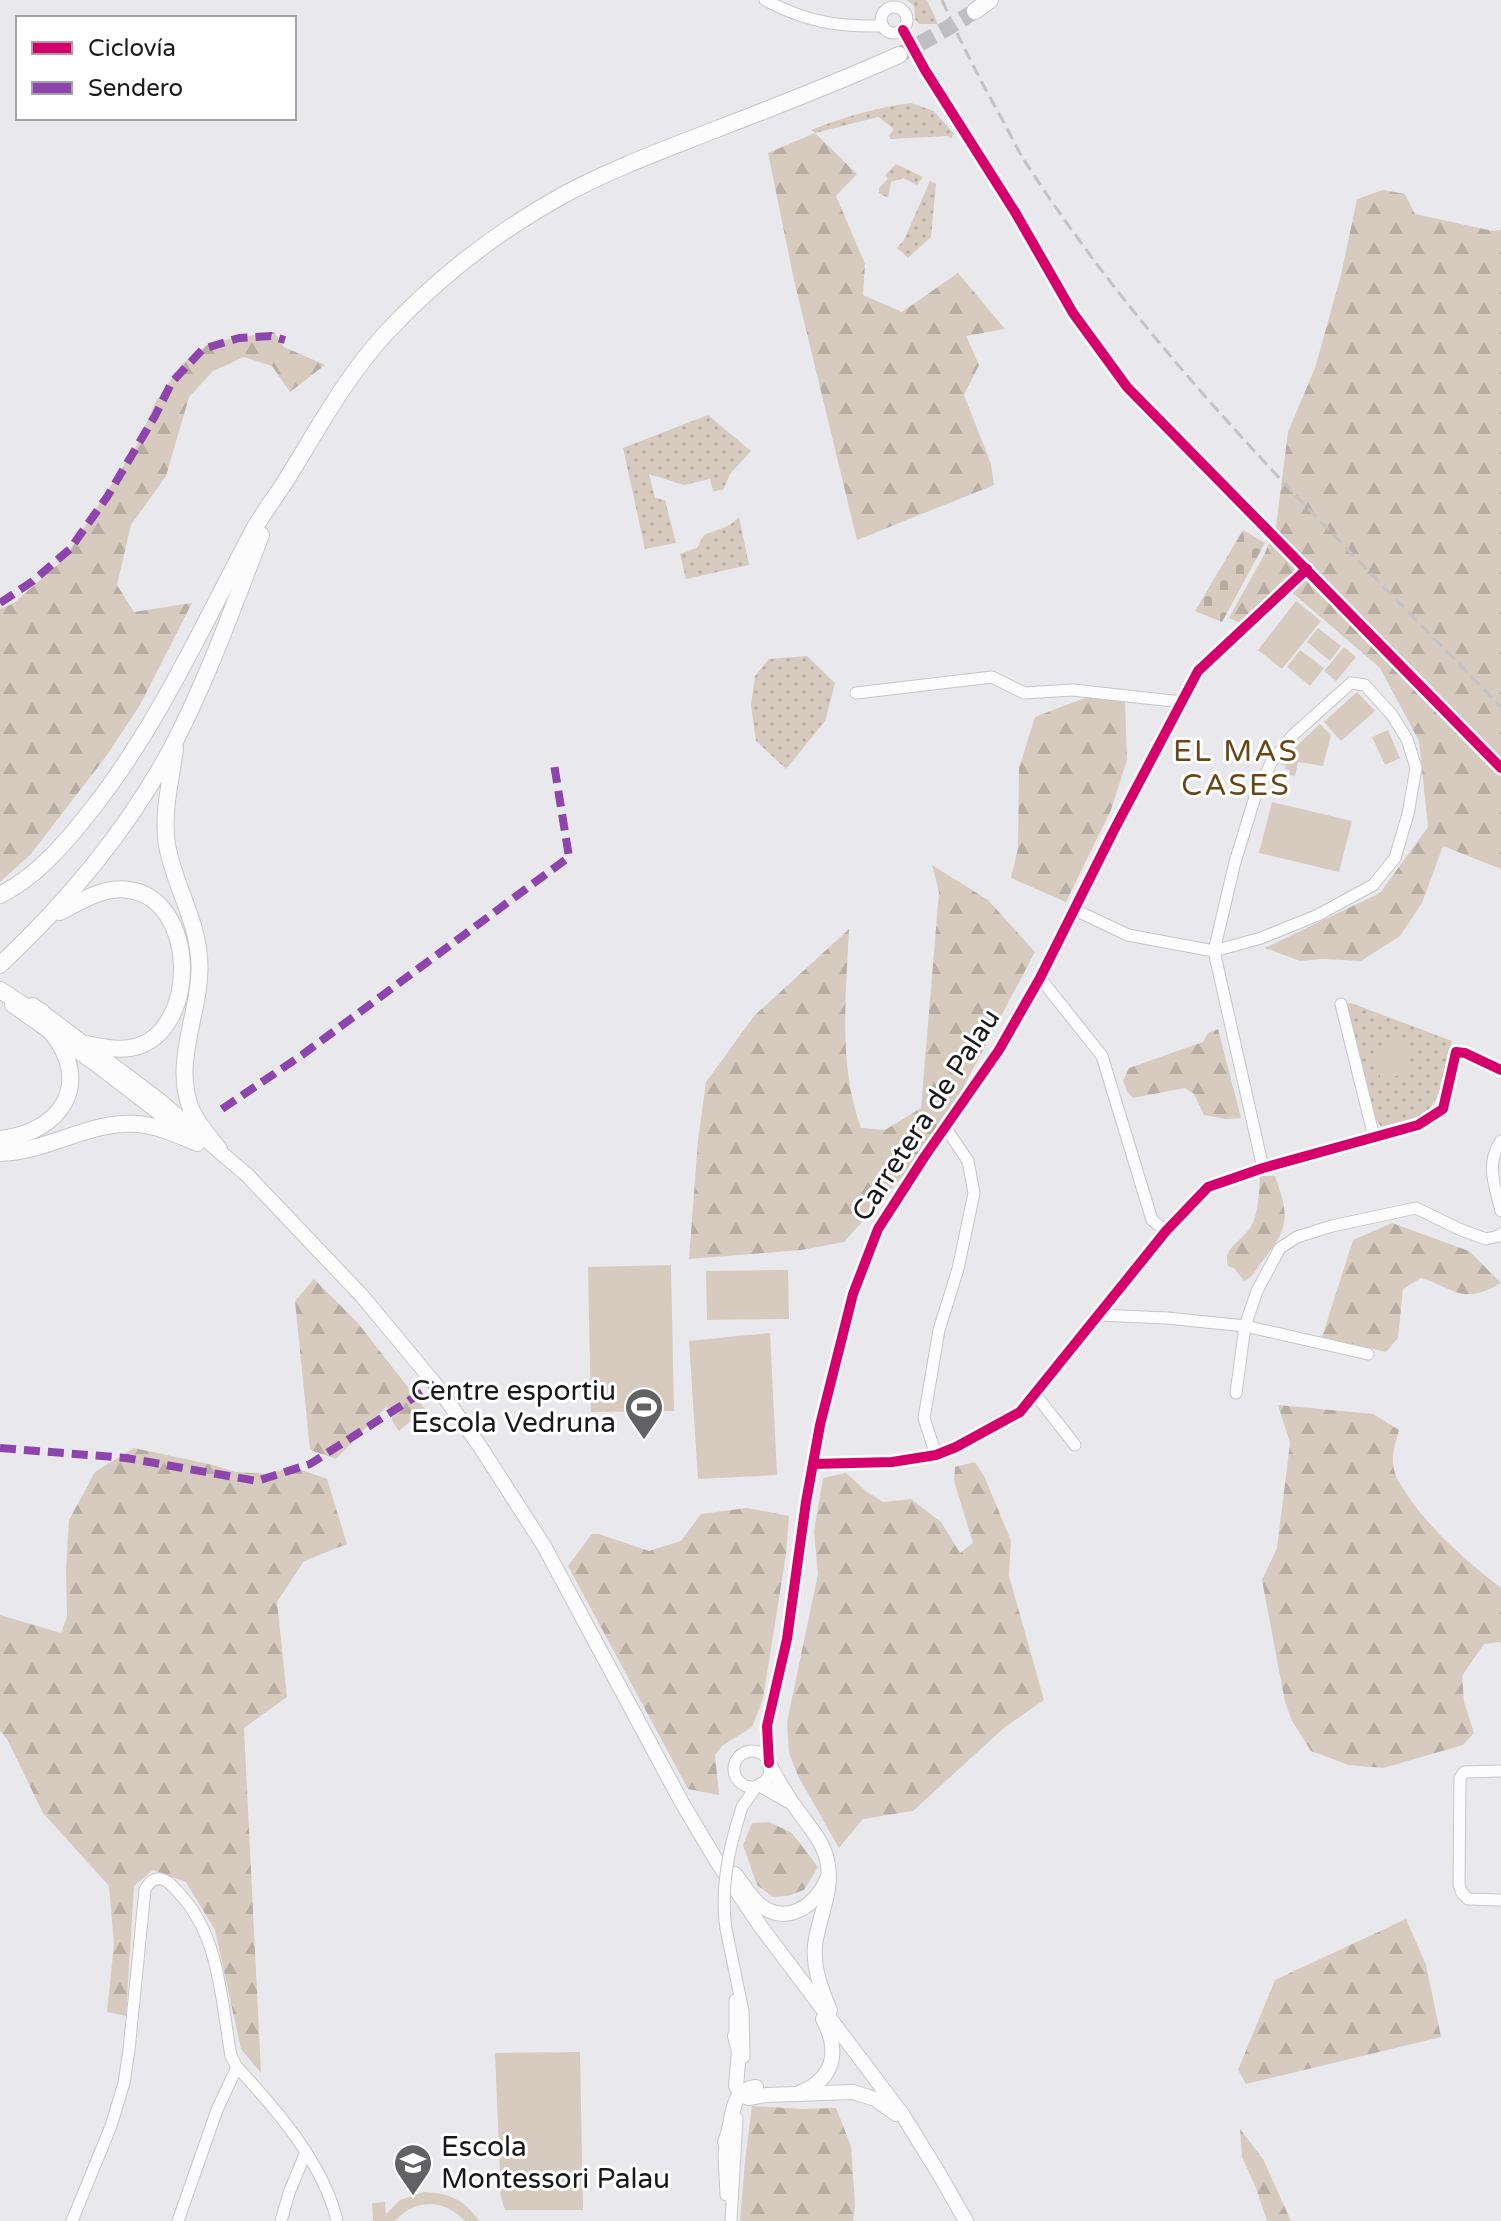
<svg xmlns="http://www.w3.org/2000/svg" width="1501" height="2221" viewBox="0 0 1501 2221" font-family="'Varela Round',sans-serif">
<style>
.grass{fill:url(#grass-dots)}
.forest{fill:url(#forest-firs)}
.cemetery{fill:url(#cemetery-stones)}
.garden{fill:#d7cabe}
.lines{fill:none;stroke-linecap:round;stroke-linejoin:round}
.highway-tunnel{stroke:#bfbfc3;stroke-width:16;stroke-dasharray:16 8;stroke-linecap:butt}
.minor-casing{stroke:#c6c6c9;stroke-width:13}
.major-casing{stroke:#c6c6c9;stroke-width:16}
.highway-casing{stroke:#c6c6c9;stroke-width:18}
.minor{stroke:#fcfcfc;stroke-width:11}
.major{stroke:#fcfcfc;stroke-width:14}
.highway{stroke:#fcfcfc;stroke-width:16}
.rail{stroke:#c3c3c3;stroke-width:3;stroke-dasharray:12 6;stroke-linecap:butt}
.minor-bridge-casing{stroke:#c6c6c9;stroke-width:13;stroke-linecap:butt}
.minor-bridge{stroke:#fcfcfc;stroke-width:11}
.quiet{stroke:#8e44ad;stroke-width:8;stroke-dasharray:16 8;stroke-linecap:butt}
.cycleway-casing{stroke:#fff;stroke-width:15}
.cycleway{stroke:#d6006c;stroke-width:10}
.labels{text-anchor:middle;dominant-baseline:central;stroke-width:6;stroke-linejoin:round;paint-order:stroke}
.street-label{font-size:28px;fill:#19191c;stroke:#fff}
.poi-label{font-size:28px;fill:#19191c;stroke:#fff;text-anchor:end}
.neighbourhood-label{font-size:30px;letter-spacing:2px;fill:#694614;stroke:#fff}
</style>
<defs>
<pattern id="grass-dots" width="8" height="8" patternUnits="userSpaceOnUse" patternTransform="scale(2)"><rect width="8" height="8" fill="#d7cabe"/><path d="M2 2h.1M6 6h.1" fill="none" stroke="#b8ada3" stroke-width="1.8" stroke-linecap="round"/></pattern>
<pattern id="forest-firs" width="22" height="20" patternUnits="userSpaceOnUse" patternTransform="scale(2)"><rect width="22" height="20" fill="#d7cabe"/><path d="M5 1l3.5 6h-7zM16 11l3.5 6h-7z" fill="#b8ada3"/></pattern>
<pattern id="cemetery-stones" width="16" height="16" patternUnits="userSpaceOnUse" patternTransform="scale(2)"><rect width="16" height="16" fill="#d7cabe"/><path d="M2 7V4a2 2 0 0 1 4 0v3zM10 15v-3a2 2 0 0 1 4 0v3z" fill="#b8ada3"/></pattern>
</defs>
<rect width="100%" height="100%" fill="#e9e9ed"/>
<g class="grass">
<polygon points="907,0 927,0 938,24 919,24 915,19 914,6"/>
<path d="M911,103L934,111L954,134L951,139L948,136L891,139L889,136L894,129L878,117L815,133L811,130C844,117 875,108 911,103Z"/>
<polygon points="896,164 923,177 917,185 904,178 891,182 888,198 879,193 879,188 888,179 885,175"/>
<polygon points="930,181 936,184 931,237 908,258 897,248 904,240"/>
<polygon points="708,415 751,451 730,474 723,490 713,491 710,479 684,485 649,474 655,498 665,500 676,543 645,549 623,448"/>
<polygon points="739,517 749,565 686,579 680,554 697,548 704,535 730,525"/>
<polygon points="807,656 835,683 825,721 786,769 756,741 751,705 755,676 769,659"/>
<path d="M1351,1003L1452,1041C1446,1064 1443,1106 1419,1116C1407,1121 1393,1123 1381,1127C1366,1108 1353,1031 1347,1004Z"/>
</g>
<g class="forest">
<polygon points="815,133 857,174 836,196 865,264 863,295 902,312 958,273 1005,329 966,336 979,365 964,395 991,464 994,485 857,540 794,280 768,153"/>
<polygon points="1383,190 1405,194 1415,214 1493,231 1501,230 1501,869 1443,846 1422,903 1400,936 1361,961 1323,959 1300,961 1265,948 1380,893 1428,827 1419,741 1380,668 1281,583 1242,624 1229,618 1264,555 1276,527 1288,432 1315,368 1341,275 1357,199"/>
<polygon points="274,332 284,347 325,365 290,392 272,366 244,357 213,371 189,397 166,476 131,525 117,585 134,612 192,603 140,705 107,755 31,854 0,882 0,609 14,603 63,560 137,445 156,401 182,364 211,342"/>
<polygon points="1095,694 1125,702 1127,760 1111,810 1066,902 1011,878 1018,848 1019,768 1035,717"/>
<path d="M932,865L988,900L1035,952L936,1139L844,1242L801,1250L689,1259L698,1140L706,1082L754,1016L849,929C846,995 838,1065 861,1128L885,1130L921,1108L939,892Z"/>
<polygon points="1218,1029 1241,1118 1226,1119 1204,1115 1194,1094 1185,1088 1133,1098 1127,1091 1123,1081 1129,1068 1203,1042 1208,1033"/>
<path d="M1260,1176H1275C1290,1218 1289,1228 1261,1263C1255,1271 1253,1277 1244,1281L1234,1268L1228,1266C1222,1248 1241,1242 1250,1228C1259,1214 1259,1192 1260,1176Z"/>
<path d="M1392,1223L1469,1251L1501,1283C1462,1305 1458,1290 1421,1278L1403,1289L1398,1338L1386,1352L1322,1337L1353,1240Z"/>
<polygon points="314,1279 357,1322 425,1409 399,1431 394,1424 387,1406 336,1459 310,1450 295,1301"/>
<path d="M1278,1405L1373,1414L1399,1430C1395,1445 1390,1458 1395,1473C1396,1479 1401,1484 1404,1490C1429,1529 1464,1559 1501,1588V1642L1484,1644L1462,1676L1464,1702L1474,1733L1463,1745L1383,1768L1349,1765L1311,1751L1292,1721L1285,1702L1262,1580L1277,1548L1290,1443Z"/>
<polygon points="134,1448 213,1465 235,1472 267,1474 294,1467 327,1479 347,1544 304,1561 277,1602 287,1697 244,1728 261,2073 241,2049 215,1930 186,1882 153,1870 134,1886 126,2016 107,2012 114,1944 109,1886 43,1813 7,1739 0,1731 0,1615 61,1633 67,1617 66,1570 69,1520 95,1472"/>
<polygon points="975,1462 985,1478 1011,1541 1009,1576 1044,1700 1005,1727 913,1811 863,1819 839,1848 798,1776 789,1753 787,1722 818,1574 814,1531 823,1478 846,1473 866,1491 883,1502 911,1499 941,1522 960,1553 973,1543 954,1481 955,1467"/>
<polygon points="747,1508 789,1516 786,1554 763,1699 752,1727 722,1746 715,1755 719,1795 688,1789 568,1566 592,1534 599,1534 649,1551 681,1541 701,1514"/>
<polygon points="769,1822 792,1833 818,1867 804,1890 788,1896 773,1897 757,1885 743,1845 752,1823"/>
<polygon points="1406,1919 1426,1965 1441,2037 1246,2084 1238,2070 1275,1980"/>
<polygon points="752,2106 802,2109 836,2108 851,2146 855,2206 853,2221 740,2221 745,2161"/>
<polygon points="1240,2129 1263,2159 1291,2221 1267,2221 1256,2188 1242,2157"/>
</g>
<polygon class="cemetery" points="1243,530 1265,543 1222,622 1195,611"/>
<g class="garden">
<polygon points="1296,601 1321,621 1282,669 1258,650"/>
<polygon points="1318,628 1341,646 1330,661 1307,642"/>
<polygon points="1344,647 1356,657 1336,681 1324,671"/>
<polygon points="1300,650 1324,668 1310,686 1287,667"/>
<polygon points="1357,692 1375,711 1341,741 1324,722"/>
<polygon points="1320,724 1331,735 1323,766 1298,762 1295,776 1289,775 1290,770 1285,769 1286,766 1281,764 1283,759"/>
<polygon points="1388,730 1400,758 1385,765 1372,737"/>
<polygon points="1272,802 1352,821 1339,872 1259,853"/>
<polygon points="1403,1040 1411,1072 1381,1080 1373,1048"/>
<polygon points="671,1265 674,1411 591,1412 588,1267"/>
<polygon points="788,1270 789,1319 707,1320 706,1271"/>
<polygon points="770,1333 777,1475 698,1479 689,1341"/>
<polygon points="580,2052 583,2210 505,2210 501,2198 495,2053"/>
<path d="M424,2192C449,2193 465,2200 479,2221H465C444,2199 416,2198 395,2221H373L372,2203L385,2202L386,2214L400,2200Z"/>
</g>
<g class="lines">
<polyline class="highway-tunnel" points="899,55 946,29 975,11"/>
<defs>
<g id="minor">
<path d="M765,0C806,22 838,27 883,26"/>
<circle cx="894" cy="20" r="13"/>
<polyline points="903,30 925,70 1015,212 1073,313 1127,387 1501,768"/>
<polyline points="856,693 992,677 1024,693 1073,690 1182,702"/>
<polyline points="1073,909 1128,935 1214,951 1261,938 1318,915 1373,885 1395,858 1408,814 1416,768 1407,739 1392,715 1365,685 1351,683 1293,735 1271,763 1255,797 1235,862 1214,951 1263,1168"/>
<polyline points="1040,978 1102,1056 1152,1220 1166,1231"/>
<polyline points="1341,1004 1374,1137"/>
<path d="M1501,1141C1485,1164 1495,1186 1501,1211"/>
<polyline points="1099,1315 1167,1318 1245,1326 1368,1354"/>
<polyline points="1236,1393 1245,1326 1257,1291 1280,1248 1297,1237 1332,1226 1416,1208 1459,1229 1486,1239 1499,1236 1501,1234"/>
<polyline points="1035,1394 1075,1445"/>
<polyline points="936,1455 924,1418 939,1330 958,1269 974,1193 968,1161 945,1127"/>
<polyline points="813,1464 892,1462 936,1455 956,1447 1020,1412 1166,1231 1208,1187 1263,1168 1418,1125 1443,1109 1456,1052 1465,1053 1501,1070"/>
<circle cx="752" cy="1769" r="18"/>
<polyline points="769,1763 767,1726 787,1639 806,1502 820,1425 853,1294 878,1229 925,1156 999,1050 1040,978 1113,832 1198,671 1307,569"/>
<polyline points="1501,1771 1464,1772 1460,1778 1459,1885 1462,1893 1468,1899 1501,1900"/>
<polyline points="736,1827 742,1807 756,1787"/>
<polyline points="726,1929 743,2011 744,2057"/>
<polyline points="735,2043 735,2000"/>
<polyline points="726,2136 724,2155 726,2195"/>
<path d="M72,2221L111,2126L124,2083L129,2050L145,1890C149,1882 155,1876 164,1880C170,1882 174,1888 178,1892C220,1935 221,2000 231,2056L237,2067C276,2109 324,2164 337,2221"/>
<polyline points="178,2221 217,2110 237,2067"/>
<polyline points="281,2221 289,2193 305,2154"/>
<polyline points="731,2221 737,2118"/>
</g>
<g id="major">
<polyline points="12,1005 94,1063 175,1125"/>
<polyline points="33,1005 158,1099 247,1175 362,1296 435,1384 479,1445 544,1546 681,1801 716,1860 761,1927 902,2114 938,2172 966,2221"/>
<path d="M770,1766C778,1780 786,1795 796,1808C807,1824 823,1841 827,1860C834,1891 819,1915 815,1945C813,1968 821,1989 830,2010"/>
<polyline points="761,1785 787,1800"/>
<path d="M735,1874C743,1884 750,1897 760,1905C787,1926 815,1906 827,1879"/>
<polyline points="735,2036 739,2051 736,2086 740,2093 748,2098 766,2095 853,2092 875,2099 896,2114"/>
<path d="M799,2093C835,2079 840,2051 823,2019"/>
<path d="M725,2142C735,2122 727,2090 756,2087"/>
</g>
<g id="highway">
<polyline points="975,11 990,0"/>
<path d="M175,748C171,781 162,812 167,845C174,884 196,918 199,957C204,1007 171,1059 191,1109C197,1123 209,1137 219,1149"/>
<path d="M0,895C34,878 61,848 85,818C155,732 201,629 253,531C262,514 274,499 285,482C316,432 345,378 385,334C438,277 499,230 567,193C612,169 661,151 709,132C772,108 836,83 899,55"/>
<path d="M60,912C81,901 104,886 129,890C197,899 200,1030 135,1047C119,1051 102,1047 86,1044"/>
<path d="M0,965C67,902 127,831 171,749C207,681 233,607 261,535"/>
<polyline points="0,990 23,1005 41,1011"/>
<path d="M0,1139C60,1133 94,1084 51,1032"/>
<path d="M0,1153C48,1152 90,1120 138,1124C159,1126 178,1135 197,1143"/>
</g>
</defs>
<use href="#minor" class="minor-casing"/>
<use href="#major" class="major-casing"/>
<use href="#highway" class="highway-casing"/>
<use href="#minor" class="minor"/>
<use href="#major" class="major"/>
<use href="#highway" class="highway"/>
<path class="rail" d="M942,0C960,41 980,80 1002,119C1010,134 1018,151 1028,166C1159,368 1335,535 1501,707"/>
<defs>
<path id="minor-bridge" d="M726,1929C721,1894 726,1861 736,1827"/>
</defs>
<use href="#minor-bridge" class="minor-bridge-casing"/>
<use href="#minor-bridge" class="minor-bridge"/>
<g class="quiet">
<polyline points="0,603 33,581 70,549 107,497 155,416 172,382 203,349 239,338 271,336 285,340"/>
<polyline points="222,1109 302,1055 569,857 554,764"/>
<polyline points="0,1448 126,1458 257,1481 310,1464 435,1384"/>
</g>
<defs>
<g id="cycleway">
<polyline points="903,30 925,70 1015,212 1073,313 1127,387 1501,768"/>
<polyline points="813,1464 892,1462 936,1455 956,1447 1020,1412 1166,1231 1208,1187 1263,1168 1418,1125 1443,1109 1456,1052 1465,1053 1501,1070"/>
<polyline points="769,1763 767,1726 787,1639 806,1502 820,1425 853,1294 878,1229 925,1156 999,1050 1040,978 1113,832 1198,671 1307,569"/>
</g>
</defs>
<use href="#cycleway" class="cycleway-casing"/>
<use href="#cycleway" class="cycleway"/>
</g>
<defs>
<symbol id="stadium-pin" viewBox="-11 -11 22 30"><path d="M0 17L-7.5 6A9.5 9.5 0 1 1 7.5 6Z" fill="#626265" stroke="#fff"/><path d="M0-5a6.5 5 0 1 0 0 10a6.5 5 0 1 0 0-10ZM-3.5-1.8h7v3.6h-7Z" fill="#fff"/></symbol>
<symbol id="school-pin" viewBox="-11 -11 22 30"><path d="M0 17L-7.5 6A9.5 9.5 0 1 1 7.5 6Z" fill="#626265" stroke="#fff"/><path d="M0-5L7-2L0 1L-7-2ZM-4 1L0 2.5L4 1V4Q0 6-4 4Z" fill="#fff"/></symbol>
</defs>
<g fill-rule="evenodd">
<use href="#stadium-pin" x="622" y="1385" width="44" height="60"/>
<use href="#school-pin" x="391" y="2141" width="44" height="60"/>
</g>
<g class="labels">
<g class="street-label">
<text transform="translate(926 1115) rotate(-57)">Carretera de Palau</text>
</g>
<g class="poi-label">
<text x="616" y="1391">Centre esportiu<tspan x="616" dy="32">Escola Vedruna</tspan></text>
<text x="441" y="2147" text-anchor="start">Escola<tspan x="441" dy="32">Montessori Palau</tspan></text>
</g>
<g class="neighbourhood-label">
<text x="1236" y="751">EL MAS<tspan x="1236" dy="34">CASES</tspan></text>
</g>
</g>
<rect x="16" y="16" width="280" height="104" fill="#ffffff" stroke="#a3a3a4" stroke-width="2"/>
<rect x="32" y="42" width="40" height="12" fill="#d6006c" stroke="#a3a3a4" stroke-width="2"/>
<text x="88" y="56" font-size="24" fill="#19191c">Ciclovía</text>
<rect x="32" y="82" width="40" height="12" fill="#8e44ad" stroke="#a3a3a4" stroke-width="2"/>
<text x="88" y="96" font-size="24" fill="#19191c">Sendero</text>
</svg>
